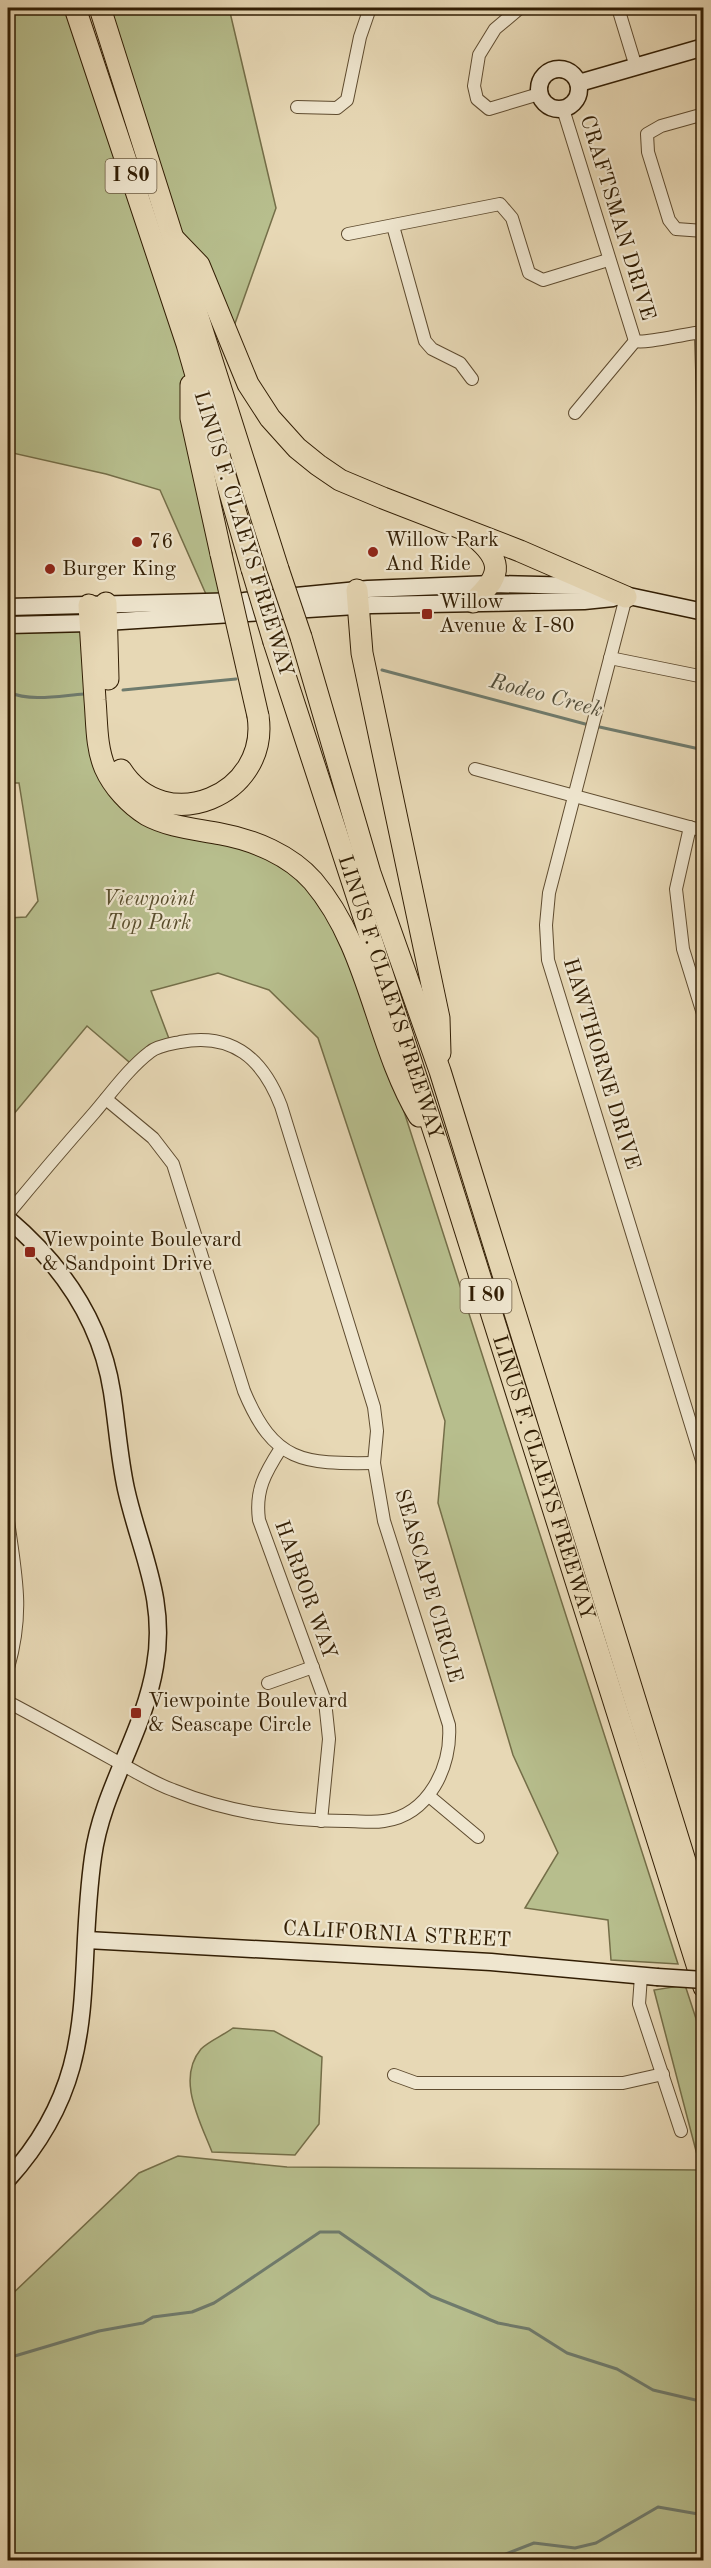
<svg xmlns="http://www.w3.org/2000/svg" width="711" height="2568" viewBox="0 0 711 2568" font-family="'Old Standard TT',serif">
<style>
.green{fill:#b7be8d;stroke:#746e48;stroke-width:1.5}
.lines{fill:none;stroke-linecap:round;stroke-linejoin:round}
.stream{stroke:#6f7b6d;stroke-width:3}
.street-casing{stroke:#5f4c30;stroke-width:14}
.secondary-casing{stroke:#321e04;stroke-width:19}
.highway-casing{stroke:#321e04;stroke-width:23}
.street{stroke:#efe6cf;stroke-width:12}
.secondary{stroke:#efe6cf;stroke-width:16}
.highway{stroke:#e7d8b5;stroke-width:21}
.secondary-bridge-casing{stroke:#321e04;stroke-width:19;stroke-linecap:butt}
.highway-bridge-casing{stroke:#321e04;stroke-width:23;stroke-linecap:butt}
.secondary-bridge{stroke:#efe6cf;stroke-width:16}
.highway-bridge{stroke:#e7d8b5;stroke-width:21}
.poi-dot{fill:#8f2418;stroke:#efe6cf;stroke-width:2}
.labels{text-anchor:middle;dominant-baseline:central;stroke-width:4.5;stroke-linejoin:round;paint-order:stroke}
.shield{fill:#efe6cf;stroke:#6b5a41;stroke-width:1.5}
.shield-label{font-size:20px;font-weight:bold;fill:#321e04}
.street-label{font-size:21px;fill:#321e04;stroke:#efe6cf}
.poi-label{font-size:21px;fill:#321e04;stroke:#efe6cf;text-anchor:start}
.park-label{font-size:21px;font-style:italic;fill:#5a4e2d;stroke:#efe6cf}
.water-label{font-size:22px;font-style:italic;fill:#504c39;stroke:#efe6cf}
</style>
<rect width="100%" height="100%" fill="#e7d8b5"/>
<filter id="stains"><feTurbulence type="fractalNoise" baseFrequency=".00333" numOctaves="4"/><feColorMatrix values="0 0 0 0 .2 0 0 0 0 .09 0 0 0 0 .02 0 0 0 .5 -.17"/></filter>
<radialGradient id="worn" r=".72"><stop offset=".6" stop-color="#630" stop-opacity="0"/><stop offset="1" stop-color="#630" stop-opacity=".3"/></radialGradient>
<g class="green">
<polygon points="8,8 75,8 187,344 233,601 209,601 160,490 106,474 8,452"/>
<polygon points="100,8 229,8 276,208 227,346 171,237"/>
<polygon points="90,623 98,740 129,802 289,861 340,933 391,1071 678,1964 611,1960 608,1920 525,1908 558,1853 513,1755 438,1503 445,1421 318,1038 269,990 218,973 151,991 171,1044 135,1067 87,1026 8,1121 8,966 12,948 8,946 8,918 26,917 38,901 19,783 8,783 8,625"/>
<polygon points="685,1985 704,2043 703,2560 8,2560 8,2298 139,2173 178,2156 287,2167 701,2170 654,1990"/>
<path d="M233,2028L274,2031L322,2057L319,2124L295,2155L212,2152C200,2121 176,2079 201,2049C209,2041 224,2035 233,2028Z"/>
</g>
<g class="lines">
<g class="stream">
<polyline points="382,670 589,725"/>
<polyline points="123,690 236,679"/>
<path d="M8,692C32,702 58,696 84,694"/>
<polyline points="595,726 704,750"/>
<polyline points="8,2358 99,2331 143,2323 153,2317 192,2312 214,2303 237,2288 320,2232 339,2232 431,2296 498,2323 529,2329 567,2353 617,2369 653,2390 704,2402"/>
<polyline points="490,2560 534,2543 575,2548 596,2543 658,2507 704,2515"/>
</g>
<defs>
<g id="street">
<polyline points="520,8 495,29 479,55 474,86 477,99 489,109 539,94"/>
<polyline points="618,8 636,67"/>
<polyline points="297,107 337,108 347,100 360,37 370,8"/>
<path d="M563,109L635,341C646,344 687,333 704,332"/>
<polyline points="704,114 661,126 647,134 648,152 669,220 676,229 704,231"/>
<polyline points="393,226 425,341 432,349 460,363 472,379"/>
<polyline points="348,234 500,204 512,218 529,273 543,280 608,260"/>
<polyline points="701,332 703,407"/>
<polyline points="575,413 635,341"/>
<polyline points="626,597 549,893 546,925 548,960 704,1467"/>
<polyline points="610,658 704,677"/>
<polyline points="475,769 704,831"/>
<polyline points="690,827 676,889 683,949 704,1017"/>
<path d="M106,1099L153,1138L173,1164L244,1391C274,1463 303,1464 374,1463"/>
<path d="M8,1214C36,1180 65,1146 94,1113C112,1092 129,1068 150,1052C157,1046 171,1044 180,1042C233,1032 263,1059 281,1106L374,1407L377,1431L374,1463L384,1521L449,1725C452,1766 429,1815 384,1821C372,1823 359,1821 347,1821C287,1821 229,1813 173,1790C153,1783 135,1771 116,1761C80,1741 44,1721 8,1702"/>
<path d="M281,1448C265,1473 255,1490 259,1520L325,1701L329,1739L321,1821"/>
<path d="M8,1521C16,1577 24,1613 8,1668"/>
<polyline points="268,1683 313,1667"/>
<polyline points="429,1796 478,1837"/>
<polyline points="641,1976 639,2004 681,2131"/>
<polyline points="394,2075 416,2083 623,2083 663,2074"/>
</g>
<g id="secondary">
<circle cx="559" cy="89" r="20"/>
<polyline points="579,83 704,47"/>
<polyline points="8,607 244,601 368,589 492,584 582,586 704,612"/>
<polyline points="8,625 90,623 371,605 584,601 613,598"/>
<path d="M8,1219C61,1264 101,1321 112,1392C117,1424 119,1457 126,1489C140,1552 167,1599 155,1666C144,1733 102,1790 93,1857C75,1984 104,2073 8,2179"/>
<polyline points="87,1940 491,1962 657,1977"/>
</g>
<g id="highway">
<polyline points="75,8 187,344 252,569"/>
<polyline points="100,8 278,569"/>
<polyline points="173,238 199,265 248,384 270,418 297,448 318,465 340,480 383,498 520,551 626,597"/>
<polyline points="191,385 191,418 221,554"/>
<polyline points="357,590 362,653 439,1018 440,1053"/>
<path d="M473,602C499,578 506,563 475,537"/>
<polyline points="106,603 108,679"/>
<path d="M89,605C91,637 93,668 95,700C97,723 96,747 105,768C113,786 129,804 147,815C169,827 196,829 221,834C254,840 290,855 313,881C370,948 375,1042 419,1116"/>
<polyline points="301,637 370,873 440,1071 704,1922"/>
<path id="s1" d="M274,642L440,1150L704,1987"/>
<path d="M121,770C165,839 270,795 258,716"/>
</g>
</defs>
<use href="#street" class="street-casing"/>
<use href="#secondary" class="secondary-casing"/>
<use href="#highway" class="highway-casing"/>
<use href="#street" class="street"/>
<use href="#secondary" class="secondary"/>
<use href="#highway" class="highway"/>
<defs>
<polyline id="secondary-bridge" points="657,1977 704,1980"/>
<g id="highway-bridge">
<polyline points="221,554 258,716"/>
<polyline points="252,569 274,642"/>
<polyline points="278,569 301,637"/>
</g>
</defs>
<use href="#secondary-bridge" class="secondary-bridge-casing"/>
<use href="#highway-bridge" class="highway-bridge-casing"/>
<use href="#secondary-bridge" class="secondary-bridge"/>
<use href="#highway-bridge" class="highway-bridge"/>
</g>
<g class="poi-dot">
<circle cx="137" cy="542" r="6"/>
<circle cx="373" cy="552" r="6"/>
<circle cx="50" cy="569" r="6"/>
<rect x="421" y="608" width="12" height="12" rx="3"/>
<rect x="24" y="1246" width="12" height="12" rx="3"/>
<rect x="130" y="1707" width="12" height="12" rx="3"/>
</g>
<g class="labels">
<g class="shield">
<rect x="105.5" y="159" width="51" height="34" rx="4.5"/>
<rect x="460.5" y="1279" width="51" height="34" rx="4.5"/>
</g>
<g class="shield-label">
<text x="131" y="176">I 80</text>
<text x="486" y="1296">I 80</text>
</g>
<g class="street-label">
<text transform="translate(617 218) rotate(73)">CRAFTSMAN DRIVE</text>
<text transform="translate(243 534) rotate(73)">LINUS F. CLAEYS FREEWAY</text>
<text stroke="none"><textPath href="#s1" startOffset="374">LINUS F. CLAEYS FREEWAY</textPath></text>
<text transform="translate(601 1064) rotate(73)">HAWTHORNE DRIVE</text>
<text stroke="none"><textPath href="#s1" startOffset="878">LINUS F. CLAEYS FREEWAY</textPath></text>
<text transform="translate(428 1586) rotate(74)">SEASCAPE CIRCLE</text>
<text transform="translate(305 1590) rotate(70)">HARBOR WAY</text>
<text transform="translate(397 1935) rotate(3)">CALIFORNIA STREET</text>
</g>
<g class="poi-label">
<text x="385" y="540">Willow Park<tspan x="385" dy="24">And Ride</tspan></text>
<text x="149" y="542">76</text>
<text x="62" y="569">Burger King</text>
<text x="439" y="602">Willow<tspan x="439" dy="24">Avenue &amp; I-80</tspan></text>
<text x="42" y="1240">Viewpointe Boulevard<tspan x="42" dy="24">&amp; Sandpoint Drive</tspan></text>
<text x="148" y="1701">Viewpointe Boulevard<tspan x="148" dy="24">&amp; Seascape Circle</tspan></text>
</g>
<g class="park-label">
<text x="149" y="899">Viewpoint<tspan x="149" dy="24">Top Park</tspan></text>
</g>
<g class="water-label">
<text transform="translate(546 696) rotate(15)">Rodeo Creek</text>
</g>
</g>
<rect width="711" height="2568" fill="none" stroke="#e7d8b5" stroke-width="30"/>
<rect x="9" y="9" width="693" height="2550" fill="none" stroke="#321e04" stroke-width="3"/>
<rect x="15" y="15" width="681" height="2538" fill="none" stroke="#321e04" stroke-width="1.5"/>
<rect width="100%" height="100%" filter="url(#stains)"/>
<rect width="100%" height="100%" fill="url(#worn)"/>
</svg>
